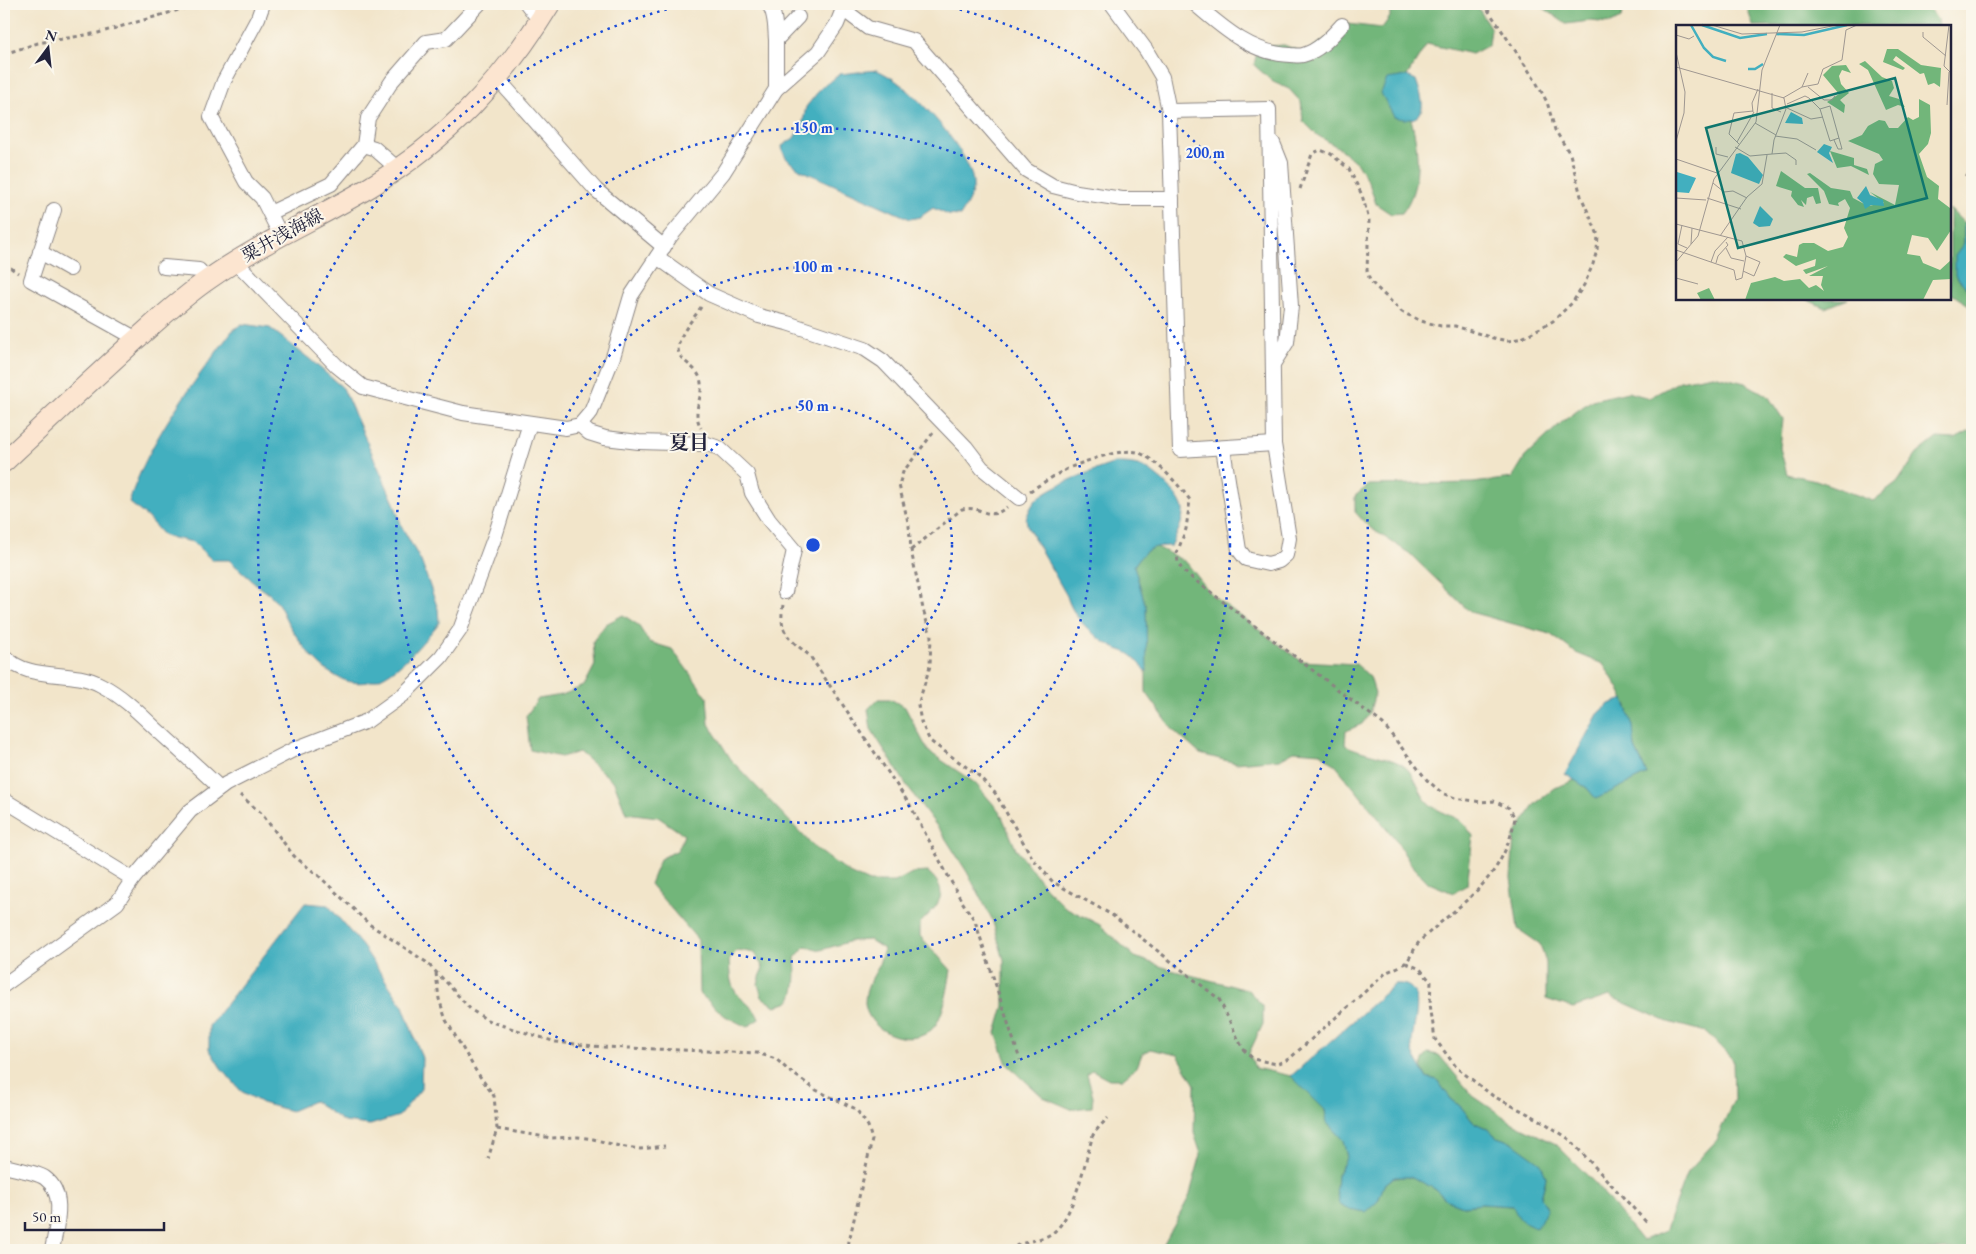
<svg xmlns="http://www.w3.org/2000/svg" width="1976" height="1254" viewBox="0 0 1976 1254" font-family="'EB Garamond','Noto Serif JP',serif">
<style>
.forest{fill:#72b67a;stroke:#4a6c5a}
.water{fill:#42afbf;stroke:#32687d}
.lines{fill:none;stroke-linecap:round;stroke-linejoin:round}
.street-casing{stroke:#8a8482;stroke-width:16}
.secondary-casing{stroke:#8a8482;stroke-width:22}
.path{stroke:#8a8482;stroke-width:3;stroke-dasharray:4 4;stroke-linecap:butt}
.street{stroke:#fff;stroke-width:14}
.secondary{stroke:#fce5d0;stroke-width:20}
.ring{fill:none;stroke:#1d4ed8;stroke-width:2.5;stroke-dasharray:2.5 5}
.labels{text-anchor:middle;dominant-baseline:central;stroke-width:4;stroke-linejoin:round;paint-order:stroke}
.street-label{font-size:18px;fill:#22223b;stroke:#fbf7ec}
.quarter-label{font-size:20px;font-weight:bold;fill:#22223b;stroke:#fbf7ec}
.inset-river{fill:none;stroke:#42afbf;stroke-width:2.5}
.inset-road{fill:none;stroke:#9f9791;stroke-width:1}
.view{fill:#0f766e;fill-opacity:0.15;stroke:#0f766e;stroke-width:2.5}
.inset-edge{fill:none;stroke:#22223b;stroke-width:2.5}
.centre{fill:#1d4ed8;stroke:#fbf7ec;stroke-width:2.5}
.ring-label{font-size:15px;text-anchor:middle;font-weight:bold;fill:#1d4ed8;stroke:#fbf7ec;stroke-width:4;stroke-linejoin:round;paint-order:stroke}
</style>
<rect width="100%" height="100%" fill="#fbf7ec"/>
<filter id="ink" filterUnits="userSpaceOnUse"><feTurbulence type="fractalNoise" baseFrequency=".02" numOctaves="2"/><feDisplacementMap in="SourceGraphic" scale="10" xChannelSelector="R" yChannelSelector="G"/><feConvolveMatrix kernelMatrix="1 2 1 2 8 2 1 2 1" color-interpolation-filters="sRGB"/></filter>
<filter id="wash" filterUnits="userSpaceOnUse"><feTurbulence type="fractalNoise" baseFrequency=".0096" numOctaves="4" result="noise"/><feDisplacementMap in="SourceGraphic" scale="20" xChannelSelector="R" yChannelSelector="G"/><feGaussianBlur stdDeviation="1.12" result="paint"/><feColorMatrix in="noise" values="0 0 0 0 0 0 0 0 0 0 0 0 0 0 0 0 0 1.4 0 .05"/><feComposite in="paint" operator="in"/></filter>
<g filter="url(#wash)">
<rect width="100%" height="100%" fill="#f2e5ca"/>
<g class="forest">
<path d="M1390,4H1476L1491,29L1489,45L1472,54L1427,44L1407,76L1387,80L1394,117L1411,119C1419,148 1422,188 1402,213L1391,214L1376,204L1369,183L1357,163L1339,148L1317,135L1303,121L1301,102L1289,89L1273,82L1254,65L1258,47L1284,45L1305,53L1347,24L1382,28L1390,17Z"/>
<polygon points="1538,4 1623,4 1625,7 1621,18 1611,23 1590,21 1566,24"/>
<polygon points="1746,4 1927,4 1938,21 1939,26 1753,26"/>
<polygon points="1950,209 1964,223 1964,243 1955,275 1972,294 1972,307 1950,293"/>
<polygon points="1806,299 1848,299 1825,308"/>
<path d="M1713,375L1745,383L1768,396L1783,419L1780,448L1787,474L1816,480L1873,501L1897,483L1917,454L1937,438L1955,439L1972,430V1250H1161L1189,1197L1201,1154L1194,1133L1195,1085L1178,1055L1150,1049L1142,1054L1137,1067L1122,1079H1109L1092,1070L1087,1075L1093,1096L1092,1107L1071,1109L1043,1097L1007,1064L996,1033L1004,1006V960L992,919L967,872L942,833L909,789L871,729L868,709L878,699H890L905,707L928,751L975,783L1000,812L1016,849L1045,887L1065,907L1100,925L1135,957L1171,970L1248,990L1263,1006V1024L1249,1053L1255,1068L1291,1076L1325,1110L1327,1123L1343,1140L1347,1157L1337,1175L1378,1201L1384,1185L1394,1177H1412L1435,1189L1447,1200L1463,1206L1482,1204L1513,1206L1541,1198L1546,1178L1512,1142L1497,1137L1486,1128L1473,1122L1461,1107L1451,1099L1437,1080L1426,1077C1421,1067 1420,1061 1428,1053L1439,1055L1473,1096L1513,1123L1556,1144L1596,1184L1642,1241L1665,1231L1687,1172L1715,1142L1734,1100L1733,1060L1706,1032L1668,1022L1609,996L1573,1008L1546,999V963L1540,944L1518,929L1511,878L1514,836L1535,804L1555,788L1575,780L1587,788L1596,798L1647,774L1635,748L1627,706L1618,687L1603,664L1576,653L1550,634L1470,612L1409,553L1369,527L1355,512V496L1369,485L1473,483L1512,478L1525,457L1562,422L1592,400L1628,392L1649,398L1680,381Z"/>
<path d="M1155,546L1186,562L1212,595L1301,661L1356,664L1370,677L1375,693L1369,714L1362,724L1346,731L1345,745C1363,754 1384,755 1401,764C1414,771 1417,788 1425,799C1433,811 1449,813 1461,821C1466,825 1470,832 1473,836L1467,885L1453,893L1429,883L1410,863L1396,840L1337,767L1321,753L1294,751L1280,759L1236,763L1200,754L1173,730L1146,692V607L1134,566L1142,554Z"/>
<path d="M623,615L638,625L649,642L672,649L707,697L709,724L732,761L814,847L849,873L869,882H895L912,873L928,872C952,892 938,906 920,923V936L951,970C948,987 944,1020 930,1031C908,1048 867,1031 865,1003C865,988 872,979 878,967C880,961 882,955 884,949L870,940L851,941L821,950L805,946L795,958C796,968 798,997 787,1003C783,1004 779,1005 775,1006L762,997L758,984L763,968L755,953L738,950L729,959C730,973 729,987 740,997C748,1005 755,1008 759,1019L747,1027L725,1016L699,993L698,940L650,884L660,859L678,850L684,835L658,817L626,813L614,782L579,752L561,757L530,750L526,716L538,699L562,695L584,686L595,665L593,641L606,624Z"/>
</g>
<g class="water">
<path d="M877,70C885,74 893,78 900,84C922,100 977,160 973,188C971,198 965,208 960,216L948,215L933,208L920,217L910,219L801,170C791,163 783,159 782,146L794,138L803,122L806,107L821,88L840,74Z"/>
<path d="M1407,76L1416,80C1420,92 1430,115 1411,119C1406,120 1399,118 1394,117L1381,93L1387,79Z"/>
<polygon points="1970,218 1972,218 1972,294 1955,275 1955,255 1964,243 1964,223"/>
<path d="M242,324L270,328L311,360L343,388L394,503L402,527L421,561L438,609L439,623C404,665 365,713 313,658C304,648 295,635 288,623C284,616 281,606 275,600C272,595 265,591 261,588C250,579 239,569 229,560H212L193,542L164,536L147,517L129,502C150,437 192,385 232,331Z"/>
<path d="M1115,463C1125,463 1136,463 1145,468C1157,474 1182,497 1183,510C1184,521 1176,536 1171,546C1151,546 1145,549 1134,566L1146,607L1147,672C1142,667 1137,659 1131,655C1126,651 1118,650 1113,647C1093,636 1073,618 1067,596L1028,528L1026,519C1028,513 1031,506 1035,501C1048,486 1095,470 1115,463Z"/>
<polygon points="1624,699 1633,726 1635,748 1647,774 1596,799 1587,788 1565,774 1598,714 1609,704"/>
<polygon points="305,903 328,905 363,947 403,1006 422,1058 421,1089 399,1116 370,1125 344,1122 314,1101 291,1111 262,1103 241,1091 221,1068 209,1049 209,1026"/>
<path d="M1395,984C1432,981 1410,1029 1412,1048C1413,1057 1422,1068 1426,1077L1437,1080L1451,1099L1461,1107L1473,1122L1486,1128L1497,1137L1512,1142L1541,1163L1546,1178L1541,1198L1547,1208L1537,1228C1523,1224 1518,1219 1513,1206L1482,1204L1463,1206L1447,1200L1435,1189L1412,1177H1394L1384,1185L1378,1201L1366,1212L1349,1209L1339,1204L1336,1190L1337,1175L1347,1157L1343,1140L1327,1123L1325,1110L1291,1076Z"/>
</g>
</g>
<g filter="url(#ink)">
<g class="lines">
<defs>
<g id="street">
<polyline points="263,4 258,18 224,81 211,117 246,182 262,198 281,236"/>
<polyline points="527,4 540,21"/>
<path d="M768,4C776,12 775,29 776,40"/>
<polyline points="1112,4 1146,50 1162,77 1169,111 1180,450 1274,444"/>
<path d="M1195,4C1223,28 1252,54 1291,55C1294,55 1299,56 1303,55C1319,51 1331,37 1342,25"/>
<polyline points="844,10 868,28 914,41 1026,170 1053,186 1077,192 1122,199 1172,199"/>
<polyline points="498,79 596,190 664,247"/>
<polyline points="776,89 776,40 798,17"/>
<polyline points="1169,111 1269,109 1274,444 1289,538 1286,555 1279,561 1268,564 1246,559 1239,550 1223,448"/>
<polyline points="364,145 374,148 398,169"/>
<polyline points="54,210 31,280 137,339"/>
<polyline points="270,213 331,184 364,145 368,118 392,81 426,42 446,39 479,4"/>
<polyline points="40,252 70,269"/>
<polyline points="657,257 709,294 759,316 787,323 865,349 883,361 966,447 982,468 1019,498"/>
<polyline points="235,261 337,366 363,387 463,413 566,428 580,425 591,412 613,357 631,296 670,237 723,173 776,89 818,52 837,24 845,4"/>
<polyline points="164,267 199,270 207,280"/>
<polyline points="1273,364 1287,342 1291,306 1281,163 1273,143"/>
<polyline points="580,425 589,433 605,438 639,442 707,444 719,448 747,474 752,493 769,520 794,550 785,592"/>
<path d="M4,656C30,683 70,668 101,685C122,696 138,712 155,728C177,748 199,768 220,788"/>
<polyline points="4,800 133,879"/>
<polyline points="4,985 117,903 133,879 190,811 226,784 297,748 367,721 403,695 441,657 460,630 496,533 530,423"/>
<path d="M4,1166C14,1169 37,1172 45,1178C67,1194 56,1227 52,1250"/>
</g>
<path id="secondary" d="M4,462C46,422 88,383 131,344C157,321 181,298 209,279C260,243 317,219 370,187C447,140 503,81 550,4"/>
</defs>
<use href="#street" class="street-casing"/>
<use href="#secondary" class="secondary-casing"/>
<g class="path">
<polyline points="4,54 38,43 98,33 200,4"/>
<polyline points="1966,175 1972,180"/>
<polyline points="1300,189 1312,154 1320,150 1331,154 1349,169 1362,195 1369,220 1367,270 1370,281 1402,312 1421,321 1441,326 1455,326 1493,338 1508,341 1522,338 1553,321 1572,303 1584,285 1593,264 1597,250 1598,235 1581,196 1570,154 1555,130 1547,102 1535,80 1484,4"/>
<polyline points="4,263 18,273"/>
<path d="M701,307C694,318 682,331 679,343C673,363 699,363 701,383C703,400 691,409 701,428"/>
<path d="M933,433L903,472L899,485L909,526L911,550L923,609L931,636L930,666L918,705L921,722L930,741L979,776L995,793L1033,859L1053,882L1112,915L1219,999L1243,1049L1253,1059L1277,1064L1289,1059L1387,972C1393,969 1403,966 1407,961C1413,954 1415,945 1422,939C1465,899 1503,881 1515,818L1509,808L1494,801L1481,802L1455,798L1442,793L1427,780L1383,724L1183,571L1178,563L1177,553L1186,529L1190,500C1180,486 1154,457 1137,452C1121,448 1078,463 1063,471C1052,477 1041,484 1030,491"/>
<path d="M911,550L962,509C984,505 987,523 1007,507"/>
<path d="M783,605C778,634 790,639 810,656L910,805L961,900L975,921L1020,1060"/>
<polyline points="240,795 261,813 294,856 319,876 369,924 426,962 448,984 471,1010 491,1022 556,1042 603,1047 757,1053 776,1059 788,1070 816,1090 856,1109 868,1126 872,1140 847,1250"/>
<polyline points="1406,963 1420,969 1431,982 1430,1004 1435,1039 1457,1068 1493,1096 1542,1121 1569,1139 1647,1223"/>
<polyline points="436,973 439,999 446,1020 476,1071 494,1096 497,1129 488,1159"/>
<polyline points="497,1129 552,1138 578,1137 593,1139 619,1146 640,1149 665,1146"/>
<path d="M1009,1250C1022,1240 1042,1242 1055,1231C1075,1213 1085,1161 1093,1135L1099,1127L1108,1118"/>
</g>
<use href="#street" class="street"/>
<use href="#secondary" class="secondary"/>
</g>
</g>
<g class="ring">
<circle cx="813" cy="545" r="139"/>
<circle cx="813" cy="545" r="278"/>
<circle cx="813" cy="545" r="417"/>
<path d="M938 4A555 555 0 1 1 688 4"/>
</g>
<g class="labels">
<g class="street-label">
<text transform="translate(282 235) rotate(-29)">粟井浅海線</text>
</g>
<g class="quarter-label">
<text x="689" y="442">夏目</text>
</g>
</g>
<g transform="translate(1676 25)">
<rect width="275" height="275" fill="#f2e5ca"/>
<path d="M211,24H222L245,40L265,43L264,62L258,58L252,60L248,48L244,49L220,31L217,35L229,43L227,45L207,37ZM189,36L206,52L216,56L218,63L213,71L223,74L229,82L222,80L210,85L192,45L183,39ZM170,40L175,48L166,45L163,51L165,59L173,68L164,75L169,80L168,88L151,77L163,69L147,50L156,41ZM243,74L254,80L255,108L252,119L243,129L251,152L263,161L262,174L274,183L275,205L261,226L252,213L236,210L231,229L244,231L247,238L264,245L275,235V254L257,255L247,275H69L75,258L99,252L108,256L124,254L133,263L140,260L148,266L145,260L147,251H133L152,241L130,249L127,245L139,241L140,234L120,241L107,232L110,229L121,232L123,220L127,218H138L152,226L167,222L172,212L168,203L174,183L169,174L162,178L163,181L153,179L148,166L131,149L134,148L155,163L174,166L177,173L192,181L208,178L194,167L219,180L223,160L203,159L197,149L199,139L207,135L203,129L172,116L186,110L192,101L203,95L209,96L213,103H222L232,92L237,95L243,92ZM154,126L178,133V140L191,144L193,150L175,141L161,143ZM105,146L129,163H142L145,178L140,179L137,171L131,173L130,180L125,175L128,182L122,180L115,171L116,166L100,161ZM33,263L39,275H25L21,268Z" fill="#72b67a"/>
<path d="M115,87L126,93L127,99L109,98ZM148,119L156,122L153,128L157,138L141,127ZM64,128L72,132L87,150L83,159L55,148L60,129ZM1,147L20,153L13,168L0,167ZM190,161L194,170L207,175L208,181L195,180L189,184L187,178L181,173ZM84,181L97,194L94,201L83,202L77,198Z" fill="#42afbf"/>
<path class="inset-river" d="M15,0L28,23L37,32L50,36M26,0L64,13L91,9M100,9L128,10L171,0M72,44H79L87,39"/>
<path class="inset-road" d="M36,0L66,9L126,7L161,0M273,0L268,41L275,48M247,7V12L270,31M0,10L13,14L18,11M0,27L9,67L8,88L0,116M0,42L108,73L110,84L98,115L96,129L74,131L59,122M0,46V63M126,62L132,48M132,62L148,75H156L159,71M96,68V83L105,87M107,73L126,62L142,59L147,44L166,35L170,5L181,0M111,79L129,71L133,73L144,84L154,116L163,113M271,80L273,47M111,83L135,94L147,92M144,84L154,81L166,124H162L158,115M77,87L76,78L82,64M79,98L100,110M99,111L121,114L140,125M61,117L78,87M63,119L53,109L58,88L77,86M40,122V129L52,132M96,129L110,128L120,135V140M0,134L41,148M37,158L48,167L57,166L71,173M0,173L30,175M31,173L65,184M0,199L66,216L70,231L66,253L60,255L58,245L0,225M6,200L2,219L11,223M44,211L71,172L86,159L91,130M15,219L16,203M50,223L55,233L68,236M0,237L22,211L38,154L80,97L86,45L104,0M35,237L39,226L52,212M40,238L42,231L52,220L50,217M67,246L78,251L84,237L70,231M0,253L22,259"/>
<path class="view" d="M219,53L251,173L62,223L30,103Z"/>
<rect width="275" height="275" class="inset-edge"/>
</g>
<circle cx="813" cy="545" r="8" class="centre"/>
<g class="ring-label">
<text x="813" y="133">150 m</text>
<text x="1205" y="158">200 m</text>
<text x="813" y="272">100 m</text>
<text x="813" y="411">50 m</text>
</g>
<rect width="1976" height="1254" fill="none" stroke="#fbf7ec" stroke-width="20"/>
<g transform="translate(48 48) rotate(15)" stroke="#fbf7ec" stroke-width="4" paint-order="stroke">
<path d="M0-4L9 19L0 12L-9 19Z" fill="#22223b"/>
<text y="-8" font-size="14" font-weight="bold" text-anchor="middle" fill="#22223b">N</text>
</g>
<path d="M25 1222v8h139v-8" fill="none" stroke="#22223b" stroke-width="2.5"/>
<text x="32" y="1222" font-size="15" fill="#22223b" stroke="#fbf7ec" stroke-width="4" paint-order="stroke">50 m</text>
</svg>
